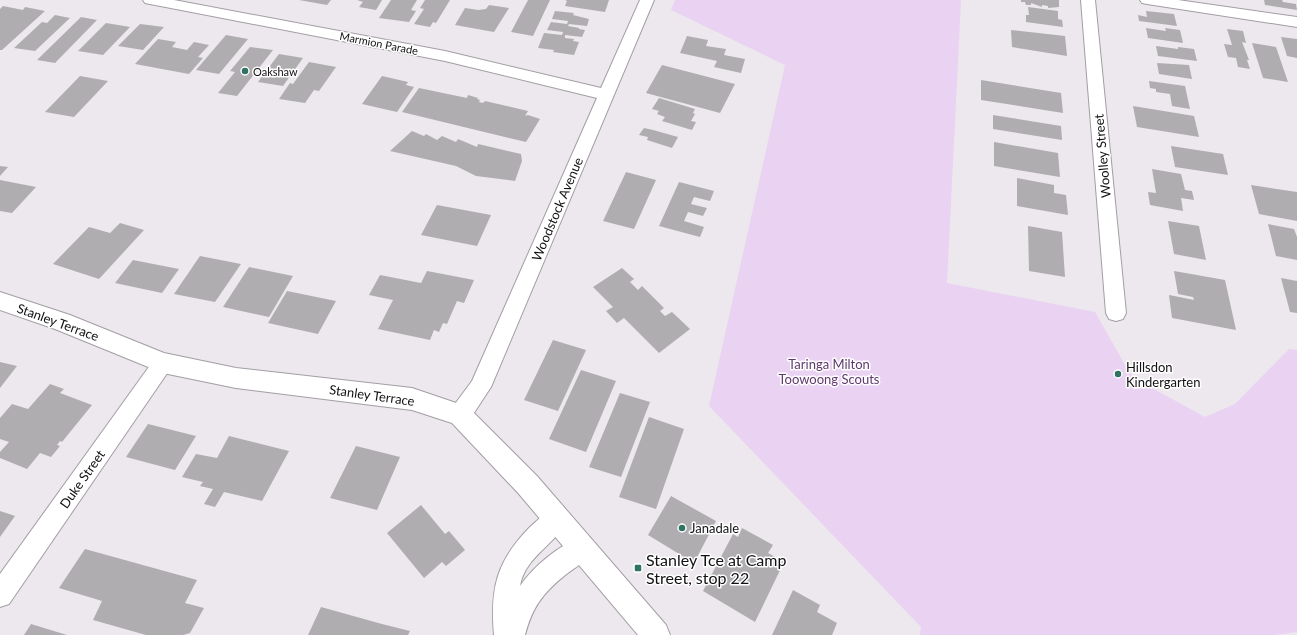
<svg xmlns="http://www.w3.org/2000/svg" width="1297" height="635" viewBox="0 0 1297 635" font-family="Lato,sans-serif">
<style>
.green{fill:#ead2f3}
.building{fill:#b0adb1}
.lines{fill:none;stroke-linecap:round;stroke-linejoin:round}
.minor-casing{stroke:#a29ea3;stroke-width:2}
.tertiary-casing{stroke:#a29ea3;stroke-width:2}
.minor{fill:#fff;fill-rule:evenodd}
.tertiary{fill:#fff;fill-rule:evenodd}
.poi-dot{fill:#307264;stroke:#fff;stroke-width:1.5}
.labels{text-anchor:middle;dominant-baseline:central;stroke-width:3;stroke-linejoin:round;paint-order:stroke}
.far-street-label{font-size:11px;fill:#111012;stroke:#fff}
.far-poi-label{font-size:11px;fill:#111012;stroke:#fff;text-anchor:start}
.street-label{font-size:13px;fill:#111012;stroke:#fff}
.park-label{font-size:13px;fill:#5f396c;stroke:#fff}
.poi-label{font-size:13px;fill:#111012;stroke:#fff;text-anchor:start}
.near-poi-label{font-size:16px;fill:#111012;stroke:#fff;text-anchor:start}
</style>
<rect width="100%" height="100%" fill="#ece8ed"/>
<polygon class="green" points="675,0 961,0 947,283 1095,312 1132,377 1205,417 1235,404 1289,349 1297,350 1297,632 1274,635 920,635 921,627 709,406 785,65 671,10"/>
<g class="building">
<polygon points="299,0 331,0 327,5"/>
<polygon points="357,0 382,0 376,10 359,7 363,2"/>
<polygon points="391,0 417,0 411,10 416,11 409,22 379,18"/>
<polygon points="425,0 450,0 436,23 433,22 430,27 414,24 424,9 420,8"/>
<polygon points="528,0 550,0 533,36 511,32"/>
<polygon points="565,0 609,0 605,12 565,6 567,1"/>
<polygon points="1021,0 1059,0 1059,7 1048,8 1048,6 1042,5 1042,7 1031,3 1031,5 1026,5 1025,2 1021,2"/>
<polygon points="1264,0 1282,0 1283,2 1296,4 1297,10 1265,5"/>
<polygon points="489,5 509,8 494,32 455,25 465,8 478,10 486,9"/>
<polygon points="3,6 23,10 25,7 45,11 2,50 0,50 0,9"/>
<polygon points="1028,7 1058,11 1058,19 1062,20 1063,27 1026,22 1026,15 1029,15"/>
<polygon points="555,11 574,13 573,15 589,19 587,26 569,24 568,26 579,28 579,29 585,30 582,37 565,35 565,38 574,39 573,41 579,42 574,55 553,52 554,50 538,48 544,33 562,35 563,32 547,30 551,22 567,24 568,21 552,19"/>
<polygon points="1146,11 1174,14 1177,26 1139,21 1138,15 1147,17"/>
<polygon points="55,15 70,18 35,51 14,48 42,22 47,23"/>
<polygon points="81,17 97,20 55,63 37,60"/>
<polygon points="106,23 130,27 103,55 78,51"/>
<polygon points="140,24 164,27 143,50 118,46"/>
<polygon points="1146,28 1166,31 1165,28 1180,30 1183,43 1148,38"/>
<polygon points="1227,29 1243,31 1246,43 1242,42 1249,60 1247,60 1250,69 1238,67 1236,58 1228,57 1224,44 1232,45"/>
<polygon points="1011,30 1065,36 1067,56 1012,47"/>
<polygon points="226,35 248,39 219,74 196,70"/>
<polygon points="687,36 708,40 706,46 726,49 724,55 745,59 741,73 714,67 717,61 680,53"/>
<polygon points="1281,37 1297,39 1297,58 1287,56"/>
<polygon points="158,39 176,42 172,47 187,50 194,42 209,45 198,57 203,58 189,74 135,64"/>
<polygon points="1252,43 1276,47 1288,82 1263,78"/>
<polygon points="1156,46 1178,49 1178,47 1194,49 1197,61 1158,56"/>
<polygon points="250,47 273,50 237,96 218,93 235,72 230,71"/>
<polygon points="279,54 303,58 283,86 258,82"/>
<polygon points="309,62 336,67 319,91 314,90 305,103 279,99 290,83 293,84"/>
<polygon points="1157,63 1189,65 1192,79 1159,74"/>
<polygon points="662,65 735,84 720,113 646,93"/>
<polygon points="80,76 108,81 74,117 45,112"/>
<polygon points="382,76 408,82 406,85 414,87 397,112 362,104"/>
<polygon points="981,80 1061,93 1063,113 981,100"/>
<polygon points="1149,81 1185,86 1190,109 1172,106 1170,94 1156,92 1156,89 1150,88"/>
<polygon points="419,88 467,98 468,95 478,98 477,99 480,100 479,102 483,103 485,101 528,111 525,116 528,115 540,119 526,142 402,112"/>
<polygon points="659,98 695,109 693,113 695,114 691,121 696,122 692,130 662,121 665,117 657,114 659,111 652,109"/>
<polygon points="1133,106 1194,116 1199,137 1137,127"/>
<polygon points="993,115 1061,126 1062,140 993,129"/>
<polygon points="644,128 653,130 678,137 672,148 647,140 648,137 639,135"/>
<polygon points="412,131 424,136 426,134 437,140 442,136 456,142 458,139 477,147 478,144 521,154 522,161 515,181 476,176 456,166 390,151"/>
<polygon points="994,142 1058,153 1060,177 994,166"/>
<polygon points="1171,146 1223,154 1228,175 1175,167"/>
<polygon points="0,166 8,167 0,176"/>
<polygon points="1152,169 1181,174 1185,190 1192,191 1194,200 1181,198 1183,211 1150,205 1148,192 1156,193"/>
<polygon points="626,172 656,180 634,229 603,221"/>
<polygon points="1017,178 1054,185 1054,193 1066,195 1068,215 1017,206"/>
<polygon points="0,180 36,187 12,213 0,211"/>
<polygon points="679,182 714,191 710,201 694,197 691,204 707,208 703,216 688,212 684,221 704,227 700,237 659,226"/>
<polygon points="1251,185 1297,192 1297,221 1259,214"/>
<polygon points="437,205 491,215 477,246 421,235"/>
<polygon points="1168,221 1199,226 1206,260 1174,254"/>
<polygon points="120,223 144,230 99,279 53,264 89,227 110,233"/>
<polygon points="1268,224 1294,229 1297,237 1297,260 1276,256"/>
<polygon points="1028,226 1062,232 1065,277 1029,271"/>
<polygon points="200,256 241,264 215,302 174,294"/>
<polygon points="133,260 179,269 162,293 115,283"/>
<polygon points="249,267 293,276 269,317 223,307"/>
<polygon points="622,268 634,279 630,282 638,290 642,286 664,308 660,311 665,316 672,312 690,329 659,353 624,318 617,323 606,311 613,307 593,287"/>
<polygon points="427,271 474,280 464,303 457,301 447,324 443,323 439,332 434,330 430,340 378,329 393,300 369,295 380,275 421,283"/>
<polygon points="1174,271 1225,280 1236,330 1172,318 1169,295 1194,300 1193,297 1178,294"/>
<polygon points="1281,278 1297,281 1297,313 1290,312"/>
<polygon points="287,291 336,301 318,334 268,323"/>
<polygon points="553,340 586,350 558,411 524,400"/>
<polygon points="0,362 17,366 0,388"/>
<polygon points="581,370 616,381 586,452 549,439"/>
<polygon points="50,384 64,389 60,393 92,405 62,442 60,441 57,445 60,446 51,457 40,453 27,469 0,458 0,452 9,442 0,439 0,418 12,404 28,409"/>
<polygon points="620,393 650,402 621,477 589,467"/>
<polygon points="649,417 684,429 656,509 619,497"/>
<polygon points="148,424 196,436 175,470 126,457"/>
<polygon points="229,436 289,451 262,501 224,492 215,507 204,504 213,489 200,486 203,482 182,477 196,454 217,458"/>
<polygon points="356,446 400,457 377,510 330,498"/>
<polygon points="671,496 716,521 694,563 648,535"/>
<polygon points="421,505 445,534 449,531 465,550 446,566 442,562 424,578 387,533"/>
<polygon points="0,511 15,516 0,537"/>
<polygon points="742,528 773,545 768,553 784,562 755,622 703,591 733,534 738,537"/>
<polygon points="85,549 197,580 185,603 204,608 190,633 183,635 146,635 93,620 102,601 59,588"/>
<polygon points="793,590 820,605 817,612 837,623 832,635 772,635"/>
<polygon points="321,607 382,624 410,631 408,635 308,635"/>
<polygon points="31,624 67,635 24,635"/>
</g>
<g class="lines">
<defs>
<g id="minor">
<polygon points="143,0 174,0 445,51 601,88 640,0 654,0 491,387 468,422 460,425 452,422 449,415 452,408 472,381 597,98 445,61 150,4 145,3"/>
<polygon points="1081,0 1095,0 1126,313 1123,319 1116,321 1109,319 1106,313"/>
<polygon points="1140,0 1178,0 1297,17 1297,27 1147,4 1142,3"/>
<polygon points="163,354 170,357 173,363 170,369 9,604 0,607 0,574 156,357"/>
<path d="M556,507L564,511L568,519C557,544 525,556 520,586C534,566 558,546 581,537L589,541L593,549C587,562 575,567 564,576C542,594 532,608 525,635H494C490,589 496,562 529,528C538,520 545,512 556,507Z"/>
</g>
<polygon id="tertiary" points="0,292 70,315 164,353 236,368 412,388 468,407 537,476 666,625 670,635 638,635 519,494 452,423 412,410 236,388 163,373 55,329 0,310"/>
</defs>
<use href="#minor" class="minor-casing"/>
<use href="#tertiary" class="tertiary-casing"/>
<use href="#minor" class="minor"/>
<use href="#tertiary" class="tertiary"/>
</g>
<g class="poi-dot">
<circle cx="245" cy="71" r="4"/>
<circle cx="1118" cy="374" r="4"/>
<circle cx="682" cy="528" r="4"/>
<rect x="634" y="564" width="8" height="8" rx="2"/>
</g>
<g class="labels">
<g class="far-street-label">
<text transform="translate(379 43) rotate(11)">Marmion Parade</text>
</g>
<g class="far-poi-label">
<text x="253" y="71">Oakshaw</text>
</g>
<g class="street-label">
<text transform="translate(1102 156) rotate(-95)">Woolley Street</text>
<text transform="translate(557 209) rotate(-67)">Woodstock Avenue</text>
<text transform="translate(58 322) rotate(20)">Stanley Terrace</text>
<text transform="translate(372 395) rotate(8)">Stanley Terrace</text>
<text transform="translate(82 479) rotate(-55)">Duke Street</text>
</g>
<g class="park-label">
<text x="829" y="364">Taringa Milton<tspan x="829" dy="15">Toowoong Scouts</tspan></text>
</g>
<g class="poi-label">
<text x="1126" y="367">Hillsdon<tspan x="1126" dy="15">Kindergarten</tspan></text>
<text x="690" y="528">Janadale</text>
</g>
<g class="near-poi-label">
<text x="646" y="559">Stanley Tce at Camp<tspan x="646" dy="18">Street, stop 22</tspan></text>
</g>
</g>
</svg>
